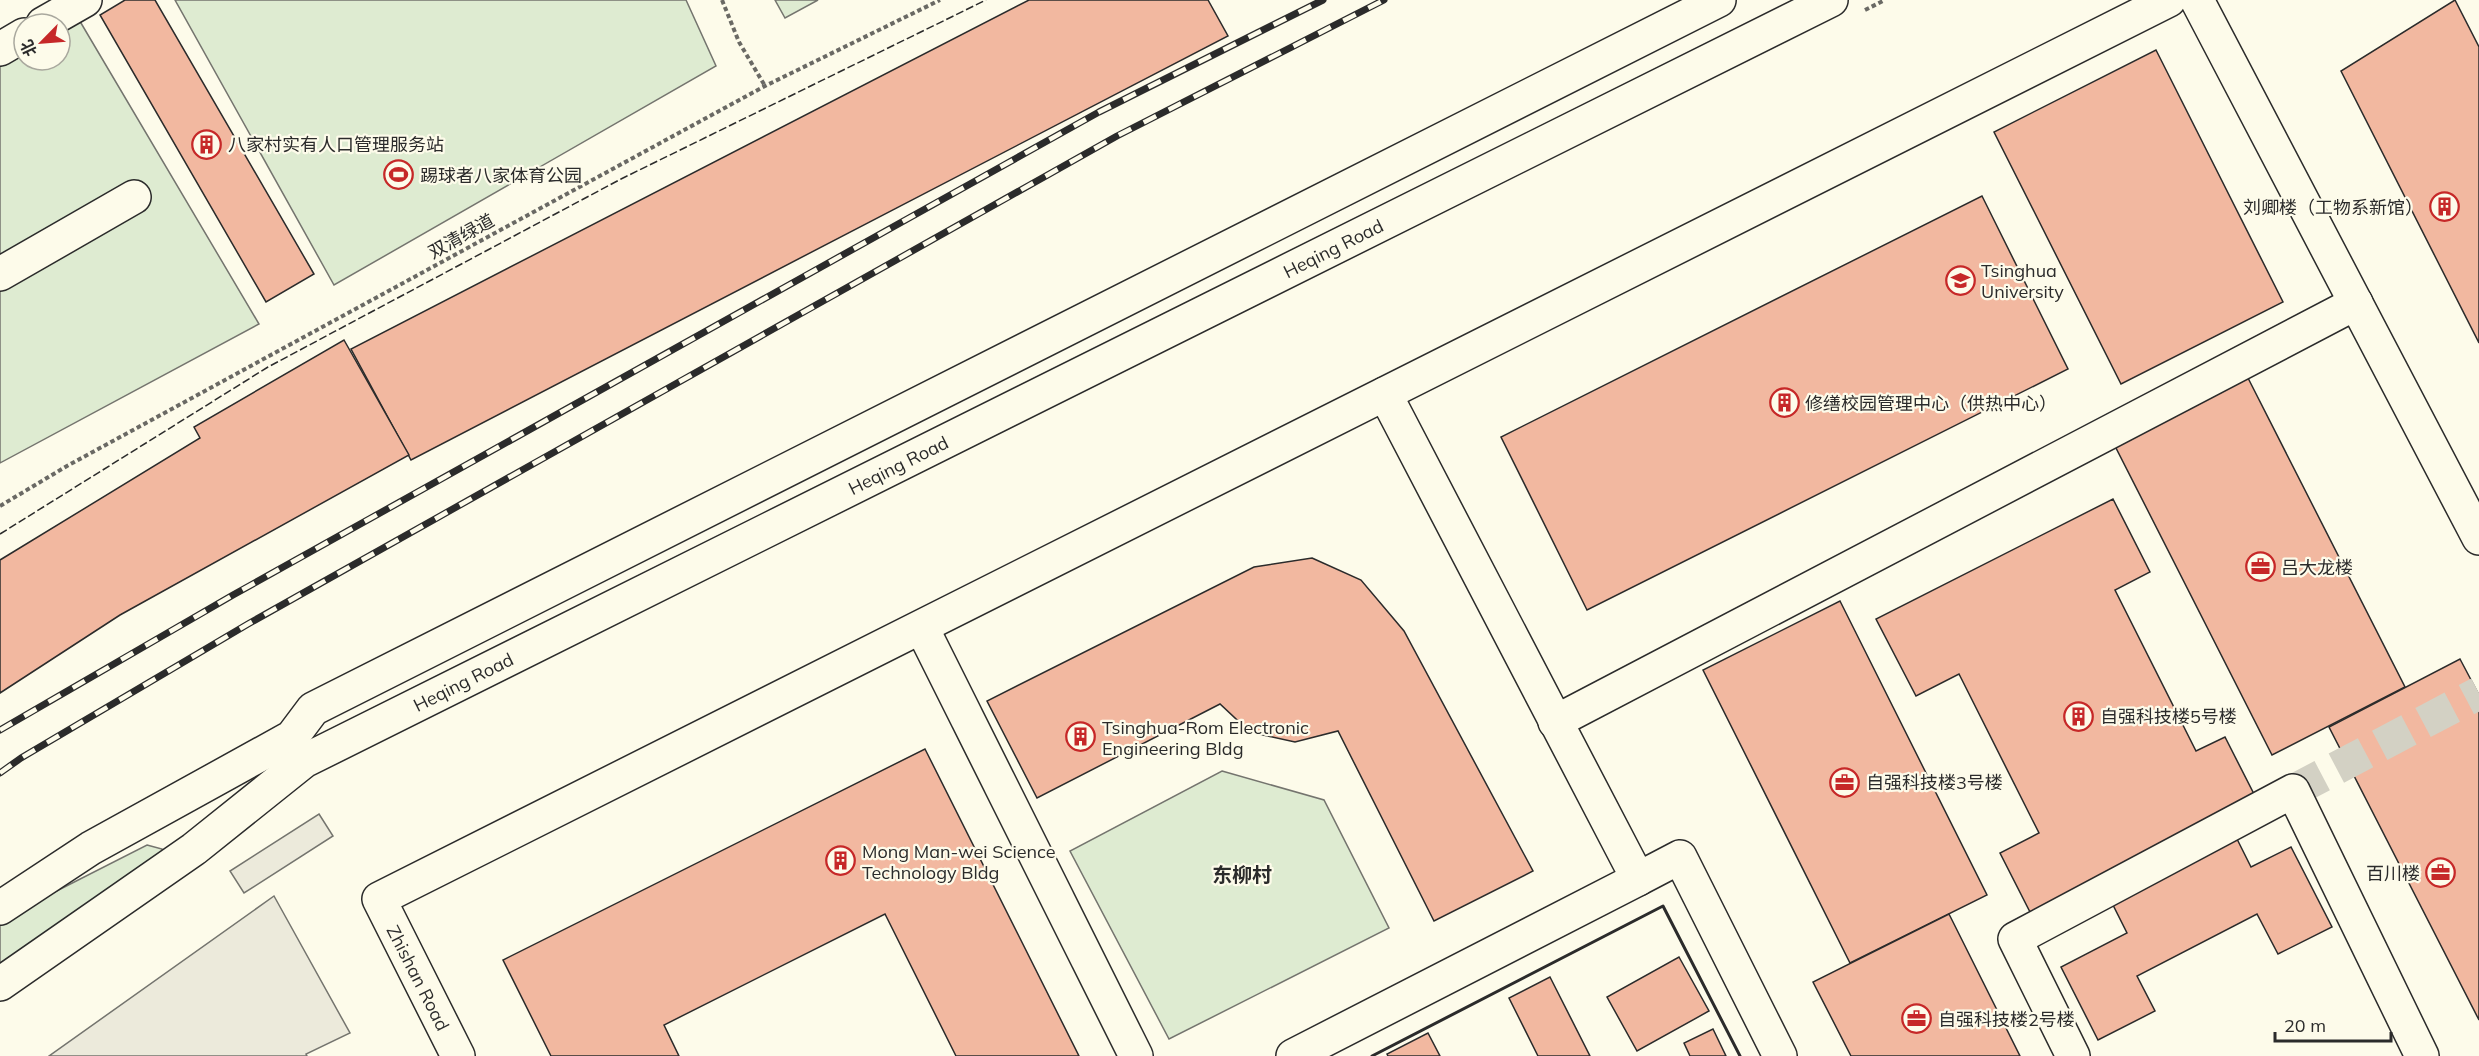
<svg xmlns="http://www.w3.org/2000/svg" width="2479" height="1056" viewBox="0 0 2479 1056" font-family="Mulish,'Noto Sans SC',sans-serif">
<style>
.green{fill:#deebd1;stroke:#74746e;stroke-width:1.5}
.parking{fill:#eceadb;stroke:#74746e;stroke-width:1.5}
.building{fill:#f2b8a0;stroke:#2b2b2b;stroke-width:1.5}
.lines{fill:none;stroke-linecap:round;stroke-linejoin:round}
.minor-tunnel{stroke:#d3d1c4;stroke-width:33;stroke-dasharray:33 16;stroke-linecap:butt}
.minor-casing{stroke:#2b2b2b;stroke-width:36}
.major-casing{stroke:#2b2b2b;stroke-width:36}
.path{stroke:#6a6964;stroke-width:4;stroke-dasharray:4.5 3;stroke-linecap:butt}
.minor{stroke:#fdfbea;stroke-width:33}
.major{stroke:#fdfbea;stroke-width:33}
.rail-casing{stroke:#2b2b2b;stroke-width:7}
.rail{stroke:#fdfbea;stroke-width:4.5;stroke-dasharray:14;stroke-linecap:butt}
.fence{stroke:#2b2b2b;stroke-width:1.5;stroke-dasharray:8 3;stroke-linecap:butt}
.wall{stroke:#2b2b2b;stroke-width:3}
.labels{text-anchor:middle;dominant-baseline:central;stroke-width:4.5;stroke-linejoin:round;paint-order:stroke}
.poi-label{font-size:18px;fill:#2b2b2b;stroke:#fdfbea;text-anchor:start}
.street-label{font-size:18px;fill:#2b2b2b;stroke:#fdfbea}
.neighbourhood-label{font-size:20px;font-weight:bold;fill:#2b2b2b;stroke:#fdfbea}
</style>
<rect width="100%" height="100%" fill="#fdfbea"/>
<g class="green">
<polygon points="175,0 686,0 716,66 334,285"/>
<polygon points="775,0 818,0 785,18"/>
<polygon points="78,18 259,324 0,463 0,61 24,48 24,60 60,60 60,28"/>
<polygon points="1222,771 1324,800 1389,928 1169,1039 1070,851"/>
<polygon points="147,845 162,849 161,863 0,975 0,925 31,904"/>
</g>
<g class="parking">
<polygon points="319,814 333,836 244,893 230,871"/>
<polygon points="274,896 350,1033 306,1054 307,1056 49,1056"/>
</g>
<g class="building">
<polygon points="125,0 155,0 314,274 266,302 100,15"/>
<polygon points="1029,0 1208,0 1228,36 411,460 351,349"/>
<polygon points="2455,0 2479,47 2479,343 2341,71"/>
<polygon points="2156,50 2283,302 2121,384 1994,132"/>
<polygon points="1982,196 2068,369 1587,610 1501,437"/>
<polygon points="344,340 409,455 120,615 0,693 0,560 200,438 194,427"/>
<polygon points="2248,378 2405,687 2272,755 2115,446"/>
<polygon points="2113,499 2150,572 2115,590 2196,751 2225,737 2256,798 2030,912 2000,853 2039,833 1959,674 1916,696 1876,619"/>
<polygon points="1312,558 1361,580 1404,631 1533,871 1434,921 1338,731 1295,742 1250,732 1220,704 1037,798 987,701 1254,567"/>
<polygon points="1840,601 1987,895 1850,963 1703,670"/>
<polygon points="2460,659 2479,695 2479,1020 2329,727"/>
<polygon points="925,749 1079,1056 956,1056 885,914 664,1025 679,1056 551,1056 503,960"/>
<polygon points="2235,835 2251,867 2291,847 2332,927 2278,954 2257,914 2137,976 2155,1011 2098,1040 2061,967 2127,933 2110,899"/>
<polygon points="1949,914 2020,1056 1851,1056 1813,982"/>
<polygon points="1679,957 1709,1011 1637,1051 1607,997"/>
<polygon points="1550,977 1590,1056 1538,1056 1509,998"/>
<polygon points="1713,1029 1726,1056 1690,1056 1684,1043"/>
<polygon points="1428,1033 1440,1056 1388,1056 1387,1054"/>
</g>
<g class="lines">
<polyline class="minor-tunnel" points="2293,791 2479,693"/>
<defs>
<g id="minor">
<polyline points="2197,0 2479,538"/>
<polyline points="43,24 85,0"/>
<polyline points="0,49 24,35"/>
<polyline points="0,274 134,197"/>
<polyline points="922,628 1136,1056"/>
<polyline points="1555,722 2356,303"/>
<polyline points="1638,879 1680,857 1780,1056"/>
<polyline points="458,1056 379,899 2169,0"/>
<polyline points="1293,1056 1638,879 1385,394"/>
<polyline points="2073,1056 2015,939 2293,791 2422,1056"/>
</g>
<g id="major">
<polyline points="0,908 91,848 292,737 313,709 1719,0"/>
<path id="s1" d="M0,984L194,849L304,761L1831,0"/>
</g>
</defs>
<use href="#minor" class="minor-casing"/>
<use href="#major" class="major-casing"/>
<g class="path">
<polyline points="722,0 739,42 765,86"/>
<polyline points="1865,10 1885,0"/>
<polyline points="0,506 67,466 765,86 940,0"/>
</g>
<use href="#minor" class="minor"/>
<use href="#major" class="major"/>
<defs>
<g id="rail">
<polyline points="0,730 233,595 1099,112 1323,0"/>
<polyline points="0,773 21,758 248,624 1117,136 1384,0"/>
</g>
</defs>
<use href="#rail" class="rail-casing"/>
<use href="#rail" class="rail"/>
<polyline class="fence" points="0,534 268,367 621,179 986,0"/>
<polyline class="wall" points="1372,1056 1663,906 1740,1056"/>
</g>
<defs>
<symbol id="building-ring" viewBox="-11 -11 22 22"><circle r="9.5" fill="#fdfbea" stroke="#c62828" stroke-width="1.5"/><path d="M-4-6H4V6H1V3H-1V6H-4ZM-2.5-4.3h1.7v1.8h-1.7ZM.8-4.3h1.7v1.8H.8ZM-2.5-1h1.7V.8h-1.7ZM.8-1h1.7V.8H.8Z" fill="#c62828"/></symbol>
<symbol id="stadium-ring" viewBox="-11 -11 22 22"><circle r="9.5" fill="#fdfbea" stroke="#c62828" stroke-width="1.5"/><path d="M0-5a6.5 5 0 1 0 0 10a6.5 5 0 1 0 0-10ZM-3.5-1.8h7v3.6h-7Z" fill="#c62828"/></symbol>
<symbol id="university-ring" viewBox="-11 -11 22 22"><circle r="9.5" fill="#fdfbea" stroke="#c62828" stroke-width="1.5"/><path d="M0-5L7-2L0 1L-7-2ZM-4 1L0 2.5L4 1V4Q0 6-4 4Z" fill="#c62828"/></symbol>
<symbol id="office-ring" viewBox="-11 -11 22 22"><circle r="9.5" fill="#fdfbea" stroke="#c62828" stroke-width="1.5"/><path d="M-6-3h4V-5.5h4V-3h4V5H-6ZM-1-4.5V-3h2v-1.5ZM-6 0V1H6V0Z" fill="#c62828"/></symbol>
</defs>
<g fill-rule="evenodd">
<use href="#building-ring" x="190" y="128" width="33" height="33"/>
<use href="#stadium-ring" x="382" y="158" width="33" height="33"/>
<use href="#building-ring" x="2428" y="190" width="33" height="33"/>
<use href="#university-ring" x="1944" y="264" width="33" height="33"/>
<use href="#building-ring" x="1768" y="386" width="33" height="33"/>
<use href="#office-ring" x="2244" y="550" width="33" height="33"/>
<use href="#building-ring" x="2062" y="700" width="33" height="33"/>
<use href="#building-ring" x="1064" y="720" width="33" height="33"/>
<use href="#office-ring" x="1828" y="766" width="33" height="33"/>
<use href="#building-ring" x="824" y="844" width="33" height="33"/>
<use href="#office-ring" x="2424" y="856" width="33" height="33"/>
<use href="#office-ring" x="1900" y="1002" width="33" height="33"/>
</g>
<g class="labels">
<g class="poi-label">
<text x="228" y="144">八家村实有人口管理服务站</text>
<text x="420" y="175">踢球者八家体育公园</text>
<text x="2423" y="207" text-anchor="end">刘卿楼（工物系新馆）</text>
<text x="1981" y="270">Tsinghua<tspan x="1981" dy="21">University</tspan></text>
<text x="1805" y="403">修缮校园管理中心（供热中心）</text>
<text x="2281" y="567">吕大龙楼</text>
<text x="2100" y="716">自强科技楼5号楼</text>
<text x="1102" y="727">Tsinghua-Rom Electronic<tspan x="1102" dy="21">Engineering Bldg</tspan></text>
<text x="1866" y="782">自强科技楼3号楼</text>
<text x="862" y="851">Mong Man-wei Science<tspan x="862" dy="21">Technology Bldg</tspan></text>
<text x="2420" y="873" text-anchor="end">百川楼</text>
<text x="1938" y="1019">自强科技楼2号楼</text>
</g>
<g class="street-label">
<text transform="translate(461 236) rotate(-29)">双清绿道</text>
<text stroke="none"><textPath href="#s1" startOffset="1527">Heqing Road</textPath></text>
<text stroke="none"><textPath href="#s1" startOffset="1041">Heqing Road</textPath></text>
<text stroke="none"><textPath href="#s1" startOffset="555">Heqing Road</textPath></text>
<text transform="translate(418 978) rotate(63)">Zhishan Road</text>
</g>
<g class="neighbourhood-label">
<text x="1242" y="874">东柳村</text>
</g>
</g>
<g transform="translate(42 42) rotate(245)"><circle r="28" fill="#fdfbea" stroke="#a9a89e" stroke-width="1.5"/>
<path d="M0-4.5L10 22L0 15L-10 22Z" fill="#c62828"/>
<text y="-9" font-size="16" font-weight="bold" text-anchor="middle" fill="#2b2b2b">北</text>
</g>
<path d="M2275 1032v9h116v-9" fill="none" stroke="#2b2b2b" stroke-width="3"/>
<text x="2284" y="1032" font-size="18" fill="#2b2b2b" stroke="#fdfbea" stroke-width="4.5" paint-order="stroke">20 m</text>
</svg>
